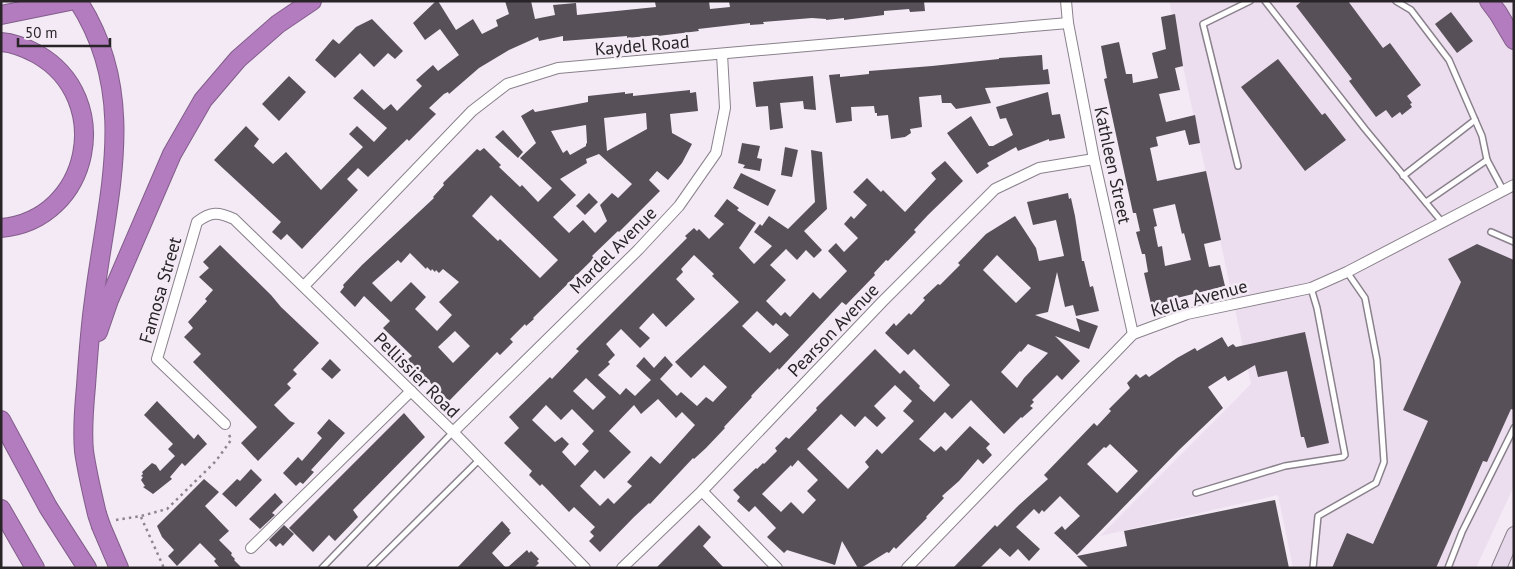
<svg xmlns="http://www.w3.org/2000/svg" width="1515" height="569" viewBox="0 0 1515 569" font-family="'PT Sans',sans-serif">
<style>
.built{fill:#eddeef}
.building{fill:#575059;fill-rule:evenodd}
.lines{fill:none;stroke-linecap:round;stroke-linejoin:round}
.service-casing{stroke:#89818b;stroke-width:8}
.minor-casing{stroke:#89818b;stroke-width:12}
.secondary-casing{stroke:#89818b;stroke-width:16}
.motorway-casing{stroke:#825d8a;stroke-width:20}
.path{stroke:#8d868e;stroke-width:2.5;stroke-dasharray:2.5 4;stroke-linecap:butt}
.service{stroke:#fff;stroke-width:5}
.minor{stroke:#fff;stroke-width:10}
.secondary{stroke:#e8d8ec;stroke-width:14}
.motorway{stroke:#b37cbf;stroke-width:18}
.motorway-bridge-casing{stroke:#825d8a;stroke-width:20;stroke-linecap:butt}
.motorway-bridge{stroke:#b37cbf;stroke-width:18}
.labels{text-anchor:middle;dominant-baseline:central;stroke-width:5;stroke-linejoin:round;paint-order:stroke}
.street-label{font-size:18px;fill:#282428;stroke:#f3eaf5}
</style>
<rect width="100%" height="100%" fill="#f3eaf5"/>
<polygon class="built" points="1169,1 1514,1 1514,486 1476,568 1293,568 1278,495 1100,536 1251,384"/>
<g class="building">
<polygon points="436,1 438,1 456,30 473,19 482,34 498,26 496,20 509,14 505,1 531,1 535,19 555,15 553,5 576,3 577,15 656,7 655,2 657,1 709,1 710,9 730,7 729,1 924,1 925,11 910,12 909,9 884,11 884,15 844,20 844,18 826,20 826,19 812,18 763,22 764,24 750,25 750,23 698,29 699,31 658,36 658,35 627,38 627,36 563,41 563,36 539,41 538,37 509,50 479,68 449,94 448,92 444,94 429,108 436,114 409,141 407,139 368,177 358,168 347,179 358,190 302,249 287,234 281,240 272,232 281,222 214,160 246,126 259,139 254,146 273,164 286,152 321,190 363,147 349,134 357,126 374,142 387,128 353,98 362,89 384,110 391,104 397,111 422,86 416,80 433,65 438,71 459,55 440,29 425,40 413,23"/>
<polygon points="1302,1 1348,1 1383,48 1390,43 1421,85 1407,96 1412,103 1410,104 1412,107 1402,115 1400,112 1392,118 1386,110 1376,117 1349,81 1352,79 1296,6"/>
<polygon points="1451,12 1473,41 1457,53 1435,24"/>
<path d="M1175,14L1183,66L1175,68L1180,90L1159,94L1166,122L1195,115L1200,143L1189,145L1185,130L1156,137L1158,146L1150,148L1157,181L1206,171L1221,240L1204,244L1209,267L1220,265L1225,286L1173,299L1174,306L1154,312L1151,304L1144,273L1148,272L1145,254H1142L1136,232L1140,231L1136,213H1133L1104,79L1107,78L1101,46L1119,42L1126,74H1132L1133,83L1158,78L1152,53L1166,49L1161,17ZM1175,204L1182,234L1184,233L1191,260L1165,266L1162,246L1158,247L1154,227L1157,226L1153,209Z"/>
<polygon points="372,19 403,51 395,59 388,53 374,67 360,53 335,78 315,60 333,39 339,44 356,27"/>
<polygon points="1042,55 1043,70 1048,69 1050,84 985,88 991,103 956,109 951,103 942,103 941,95 919,97 922,127 910,129 911,133 905,137 891,139 888,115 877,116 877,113 875,113 874,106 851,107 852,121 836,123 829,75 840,74 840,77 869,74 869,71 932,66 999,59 999,58"/>
<polygon points="1278,59 1322,115 1325,113 1346,140 1305,171 1241,87"/>
<polygon points="289,76 306,92 279,121 262,104"/>
<polygon points="813,76 816,110 804,109 803,101 780,103 783,128 770,130 768,106 756,107 753,82"/>
<path d="M690,90V93L696,92L698,111L670,114L672,133L692,144L682,163L668,180L657,171L649,180L660,191L619,232L618,231L592,256L594,258L533,318L534,319L526,326L525,324L510,339L513,342L500,355L497,352L449,401L407,360L412,356L383,328L390,321L364,296L355,307L340,292L344,287L343,285L362,265L434,198L433,197L444,185L443,183L477,149L480,151L484,148L501,165L499,167L520,187L522,185L538,202L552,188L520,158L536,143L521,116L533,109L535,112L588,102V96L625,92V94L633,93V96ZM646,113L647,129L607,151L604,118ZM586,125L587,143L586,144V146L570,155L567,150L563,153L551,131ZM599,154L632,184L618,198L612,193L600,205L607,221L595,233L583,220L569,233L553,217L576,195L560,179L587,163L586,159ZM491,195L558,260L540,278L500,239L498,241L472,216ZM410,253L426,269L427,267L431,271L432,269L435,272L436,270L439,273L443,269L459,282L439,302L452,315L437,331L415,309L426,297L411,282L391,302L372,283L398,260L401,263ZM455,331L470,346L453,363L438,347Z"/>
<polygon points="1048,92 1052,115 1060,114 1065,138 1049,141 1049,139 1018,151 1016,147 987,163 989,166 977,174 947,133 971,116 989,146 993,146 1013,135 1006,118 1000,119 996,107"/>
<polygon points="503,130 523,152 518,158 495,137"/>
<polygon points="742,143 760,146 757,158 762,159 760,171 743,168 745,165 738,163"/>
<polygon points="785,147 798,150 792,177 781,175"/>
<path d="M811,150L822,152L827,209L804,231L822,250L814,258L806,250L797,260L786,249L770,265L786,280L766,301L781,316L785,312L790,317L813,292L820,299L847,271L828,251L836,243L844,252L858,238L844,224L851,216L854,219L867,205L853,192L867,178L881,192L883,190L905,212L936,179L931,173L945,161L963,181L928,215L914,230L916,232L888,261L886,260L874,273L875,275L846,305L842,302L779,370L778,368L751,396L752,397L724,427L725,428L706,448L694,459L693,458L650,504L649,503L634,517L600,552L589,541L594,536L590,532L595,527L574,507L569,512L548,490L542,484L540,486L529,475L532,471L504,443L519,428L509,417L550,377L552,379L579,351L576,349L687,238L685,236L694,228L697,231L699,229L709,239L724,224L714,216L727,199L739,208L737,210L756,223L739,248L754,264L772,246L754,232L760,224L762,226L769,216L788,229L815,202ZM694,255L714,274L712,276L739,302L675,362L691,378L704,365L727,387L713,402L706,397L697,406L681,392L677,396L660,379L673,365L665,356L654,368L644,357L636,366L651,380L635,396L626,388L620,395L598,375L610,364L608,362L615,355L606,344L621,329L640,348L650,338L639,328L653,313L666,327L695,299L676,279L683,272L681,269ZM757,311L773,326L776,323L789,335L770,353L742,326ZM586,378L606,397L593,410L573,391ZM658,399L676,418L682,412L695,425L660,464L651,456L627,482L632,486L614,504L608,498L600,506L580,486L595,470L604,479L631,452L609,431L634,405L641,414ZM546,405L561,420L572,409L594,431L582,444L589,451L575,466L562,452L569,444L562,437L555,442L532,420Z"/>
<polygon points="741,173 776,190 768,206 733,188"/>
<polygon points="589,193 598,202 585,215 576,206"/>
<path d="M1068,193L1069,199L1071,198L1075,216L1082,261H1084L1090,287L1093,286L1099,311L1076,316L1073,305L1065,307L1057,272L1048,312L1035,315L1080,332L1076,318L1098,326L1089,349L1055,336L1080,361L1062,380L1057,375L1032,400L1034,402L1030,406L1033,408L1022,418L1021,417L1004,434L971,400L952,419L945,412L919,439L934,452L941,446L946,451L970,426L990,444L986,448L992,455L983,464L978,459L959,481L942,496L944,498L926,517L927,518L896,549L894,547L889,553L887,552L861,568H858L842,541L835,565L787,550L784,553L767,537L776,528L755,506L749,512L737,501L740,497L733,490L756,468L757,469L763,463L764,464L777,451L775,448L786,437L789,439L817,410L816,408L875,349L900,374L904,370L920,386L919,388L934,402L950,385L914,349L908,355L885,333L894,323L896,326L909,313L911,315L925,300L923,298L938,284L940,285L960,265L958,263L986,234L1015,216L1036,248L1039,261L1064,256L1056,220L1033,225L1027,202ZM997,255L1031,288L1016,303L983,270ZM1028,344L1048,353L1024,378L1017,388L1001,372L1020,351L1021,352ZM895,385L912,401L903,411L914,421L882,454L877,449L865,462L869,467L848,489L807,449L841,414L855,427L865,416L877,427L886,418L874,406ZM798,460L818,480L807,491L816,500L803,514L791,502L781,512L762,494L791,465L792,467Z"/>
<polygon points="1477,244 1514,260 1514,410 1511,409 1487,462 1483,461 1436,568 1332,568 1347,533 1373,544 1428,421 1403,410 1461,282 1448,259"/>
<polygon points="220,245 271,295 281,307 319,343 293,370 297,374 287,384 291,388 274,405 290,421 295,423 258,461 241,443 257,427 193,362 201,354 184,337 193,328 188,322 207,301 205,299 213,290 199,277 209,268 203,262"/>
<path d="M1305,332L1329,443L1307,448L1304,437H1301L1287,371L1258,377L1255,365L1228,381L1225,376L1208,387L1223,408L1179,450L1077,555L1054,533L1062,526L1065,530L1080,516L1060,496L1044,512L1042,510L1039,514L1034,509L1016,527L1040,549L1029,561L1018,549L1010,557L1000,548L980,568H953L995,525L997,527L1019,505L1048,479L1044,475L1094,423L1097,426L1111,411L1109,409L1130,388L1127,383L1136,374L1140,378L1146,374L1149,377L1177,358L1195,348L1197,351L1222,337L1228,347L1233,344L1236,347ZM1110,444L1138,471L1117,493L1087,464L1104,447L1106,448Z"/>
<polygon points="330,359 341,370 332,379 321,369"/>
<polygon points="157,401 194,439 198,434 207,444 185,466 182,463 170,477 172,479 153,494 143,487 145,486 141,480 143,477 141,476 143,474 142,472 152,463 156,465 160,471 175,456 168,449 173,444 144,415"/>
<polygon points="404,413 425,437 353,510 358,517 335,541 329,535 313,552 289,528"/>
<polygon points="329,419 345,433 311,470 314,472 303,484 300,482 296,486 283,473 298,457 302,461 322,438 317,433"/>
<polygon points="251,469 262,480 236,507 222,494 237,479 240,481"/>
<polygon points="204,479 219,492 205,506 229,531 219,540 232,553 231,555 235,559 234,560 242,568 220,568 214,561 216,559 200,543 177,566 168,556 174,550 162,537 157,526"/>
<polygon points="275,493 283,502 272,513 275,515 260,529 249,519"/>
<polygon points="1275,500 1289,568 1089,568 1077,556 1127,546 1124,531"/>
<polygon points="502,521 510,530 509,531 511,533 492,553 506,568 457,568"/>
<polygon points="284,525 294,534 283,546 280,543 276,547 269,540"/>
<polygon points="699,525 711,537 703,546 724,568 656,568"/>
<polygon points="527,550 529,553 531,551 539,559 537,561 539,563 534,568 507,568"/>
</g>
<g class="lines">
<defs>
<g id="service">
<polyline points="1265,1 1365,129 1442,222"/>
<polyline points="1396,1 1411,10 1449,60 1482,136 1487,160 1503,190"/>
<polyline points="1238,166 1203,24 1250,1"/>
<polyline points="1403,176 1475,120"/>
<polyline points="1426,202 1487,160"/>
<polyline points="1491,232 1514,242"/>
<polyline points="1196,493 1285,466 1343,457 1345,455 1317,308 1311,288"/>
<polyline points="322,568 453,432"/>
<polyline points="370,568 479,460"/>
<polyline points="1313,568 1318,516 1376,483 1384,462 1377,360 1365,298 1347,272"/>
<polyline points="1448,568 1462,532 1514,428"/>
</g>
<g id="minor">
<polyline points="1066,1 1068,23 1094,159 1133,334"/>
<polyline points="304,286 472,111 507,84 558,68 1068,23"/>
<path d="M225,424L157,359L197,222C211,211 219,212 234,219L453,432L585,568"/>
<polyline points="453,432 638,250 679,206 716,153 725,108 722,54"/>
<polyline points="702,491 777,568"/>
<polyline points="251,548 411,391"/>
<polyline points="622,568 702,491 882,302 995,189 1039,168 1094,159"/>
<polyline points="907,568 1133,334 1187,314 1311,288 1347,272 1514,185"/>
</g>
<polyline id="secondary" points="1499,568 1514,534"/>
<g id="motorway">
<path d="M78,1C140,96 107,196 94,300C90,328 88,357 86,386C84,407 82,430 84,451C87,472 92,493 97,514"/>
<polyline points="1489,1 1498,13 1514,40"/>
<polyline points="1,15 70,1"/>
<path d="M1,42C14,43 26,48 37,54C115,98 91,220 1,228"/>
<polyline points="98,332 109,300 172,154 203,100 238,59 278,24 312,1"/>
<polyline points="1,420 48,507 87,568"/>
<polyline points="1,509 35,568"/>
<polyline points="101,526 119,568"/>
</g>
</defs>
<use href="#service" class="service-casing"/>
<use href="#minor" class="minor-casing"/>
<use href="#secondary" class="secondary-casing"/>
<use href="#motorway" class="motorway-casing"/>
<g class="path">
<polyline points="141,517 164,568"/>
<polyline points="116,520 141,516 167,509 216,461 231,440 229,434"/>
</g>
<use href="#service" class="service"/>
<use href="#minor" class="minor"/>
<use href="#secondary" class="secondary"/>
<use href="#motorway" class="motorway"/>
<defs>
<polyline id="motorway-bridge" points="97,514 101,526"/>
</defs>
<use href="#motorway-bridge" class="motorway-bridge-casing"/>
<use href="#motorway-bridge" class="motorway-bridge"/>
</g>
<g class="labels">
<g class="street-label">
<text transform="translate(642 45) rotate(-5)">Kaydel Road</text>
<text transform="translate(1113 165) rotate(78)">Kathleen Street</text>
<text transform="translate(613 250) rotate(-45)">Mardel Avenue</text>
<text transform="translate(160 290) rotate(-74)">Famosa Street</text>
<text transform="translate(1199 298) rotate(-15)">Kella Avenue</text>
<text transform="translate(833 330) rotate(-46)">Pearson Avenue</text>
<text transform="translate(417 375) rotate(45)">Pellissier Road</text>
</g>
</g>
<rect width="1515" height="569" fill="none" stroke="#282428" stroke-width="5"/>
<path d="M18 38v8h92v-8" fill="none" stroke="#282428" stroke-width="2.5"/>
<text x="25" y="38" font-size="15" fill="#282428" stroke="#f3eaf5" stroke-width="4" paint-order="stroke">50 m</text>
</svg>
